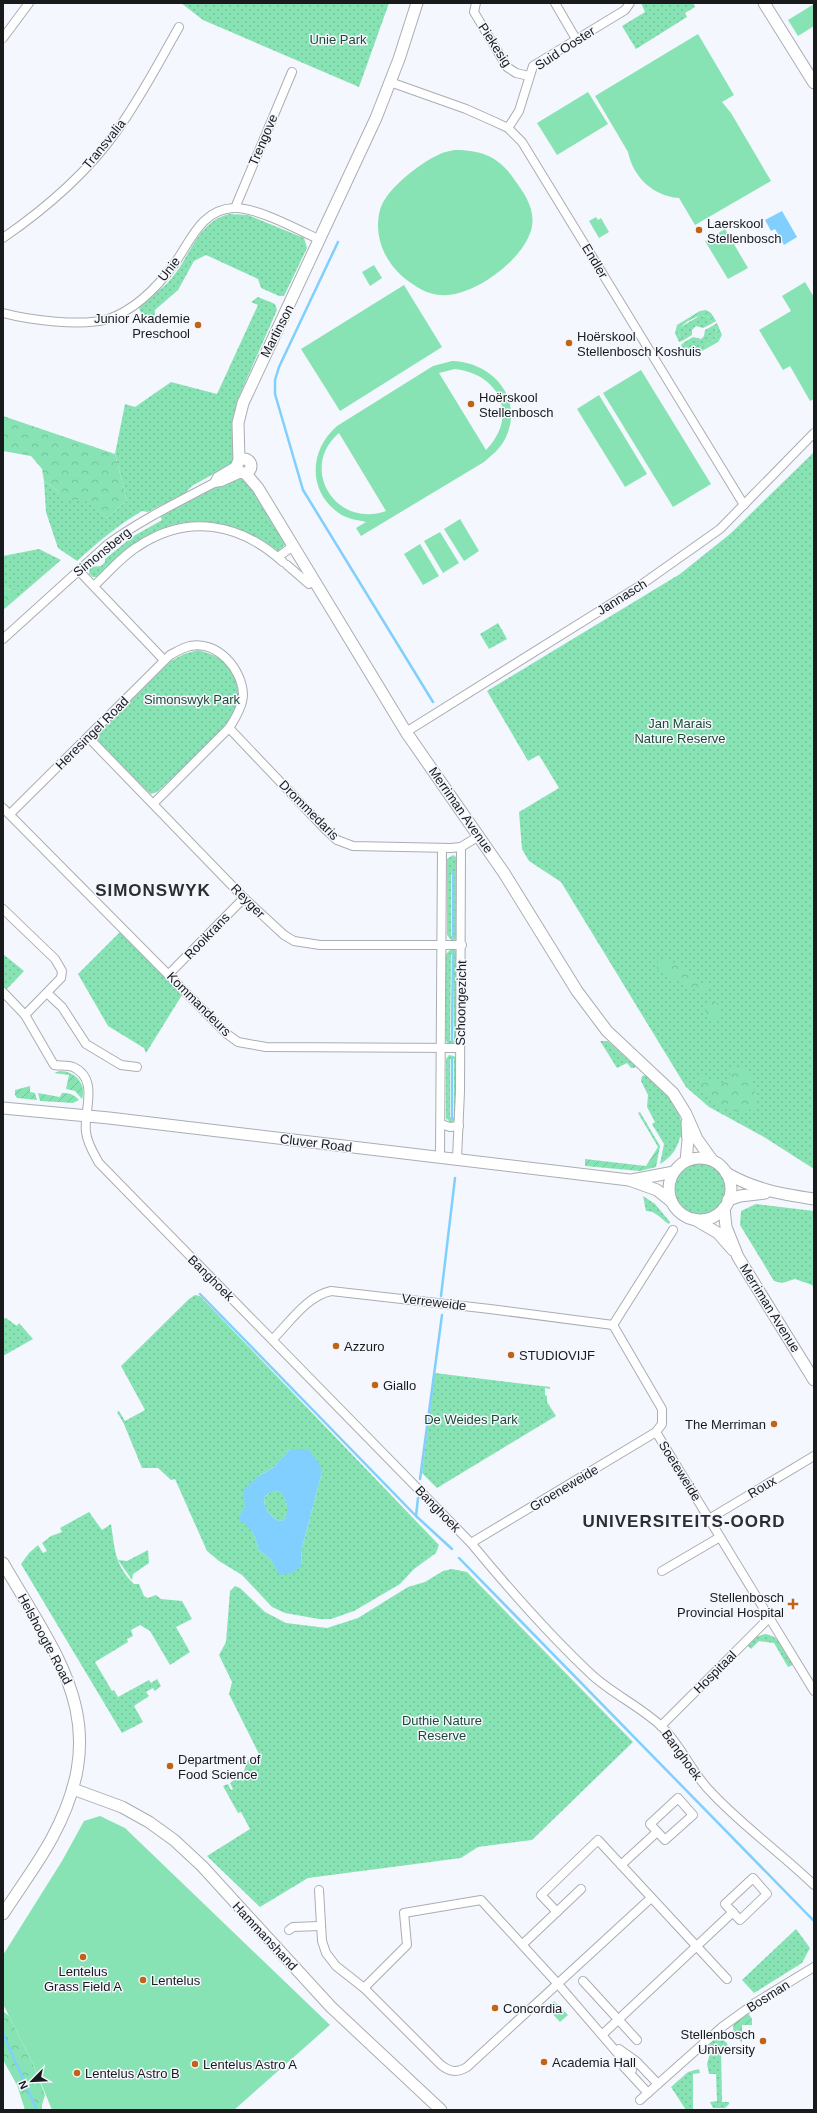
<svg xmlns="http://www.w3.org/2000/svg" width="817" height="2113" viewBox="0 0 817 2113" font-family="Arial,sans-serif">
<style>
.grass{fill:url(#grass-dots);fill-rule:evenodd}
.forest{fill:url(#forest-crowns)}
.garden{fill:url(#garden-furrows)}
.pitch{fill:#88e3b4;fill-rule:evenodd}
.water{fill:#81cffe;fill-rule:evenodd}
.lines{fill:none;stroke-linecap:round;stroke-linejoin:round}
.stream{stroke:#81cffe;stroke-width:2.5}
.street-casing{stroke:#aaadb2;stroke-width:10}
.secondary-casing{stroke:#aaadb2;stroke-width:13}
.street{stroke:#fff;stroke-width:8}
.secondary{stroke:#fff;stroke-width:11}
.poi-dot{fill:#c06316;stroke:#f4f7fd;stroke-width:1.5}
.labels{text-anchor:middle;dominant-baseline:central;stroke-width:3;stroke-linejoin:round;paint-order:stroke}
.park-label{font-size:13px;fill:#1d4a35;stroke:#f4f7fd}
.street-label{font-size:13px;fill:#191a1c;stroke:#f4f7fd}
.poi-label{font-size:13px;fill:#191a1c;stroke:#f4f7fd;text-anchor:start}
.district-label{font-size:17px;font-weight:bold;letter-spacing:1px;fill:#2c2e32;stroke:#f4f7fd}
</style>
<defs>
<pattern id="grass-dots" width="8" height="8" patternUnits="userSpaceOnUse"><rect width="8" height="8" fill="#88e3b4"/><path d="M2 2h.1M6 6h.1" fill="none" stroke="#75c29a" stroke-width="1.8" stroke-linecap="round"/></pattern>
<pattern id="forest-crowns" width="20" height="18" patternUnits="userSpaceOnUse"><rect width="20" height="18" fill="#88e3b4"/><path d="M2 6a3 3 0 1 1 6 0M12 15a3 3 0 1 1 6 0" fill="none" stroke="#75c29a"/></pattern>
<pattern id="garden-furrows" width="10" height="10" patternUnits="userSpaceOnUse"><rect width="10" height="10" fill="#88e3b4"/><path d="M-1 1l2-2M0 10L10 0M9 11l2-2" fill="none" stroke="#75c29a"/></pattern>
</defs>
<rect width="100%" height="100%" fill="#f4f7fd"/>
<g class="grass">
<polygon points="181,3 389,3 359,87 203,20"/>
<polygon points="641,3 693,3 695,7 685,13 687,17 636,49 622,26 645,12"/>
<path d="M229,214L248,215L304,238L307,248L284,296H279L261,288L258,279L206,255L194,261L178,290L155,310L154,321L141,313L139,308C148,297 162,290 171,279C191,256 197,222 229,214Z"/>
<path d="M258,297L275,304L277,310L237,401L233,425L235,459L233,463L192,486L185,493L148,512L142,511C118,525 98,542 77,561L58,548L46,512L44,481L56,489L65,500L83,498L107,518L127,500L115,454L125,404L135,407L171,382L217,394L258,305L251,302Z"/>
<polygon points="701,315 707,316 713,323 703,328 696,326 692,330 692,335 682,341 678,332 679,328"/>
<polygon points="714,325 717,332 715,339 694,352 688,351 683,343 693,337 701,339 704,336 705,330"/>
<polygon points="814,452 814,1169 764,1137 709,1107 686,1087 561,882 529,861 522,849 519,812 559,788 539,755 528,761 487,691 680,574 730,534"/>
<path d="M236,477L244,478L249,484L286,544L278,551C233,520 185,508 136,543C122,553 111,567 97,577H93L89,574L90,567L101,566L105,562V559L132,537L162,520L160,516Z"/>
<polygon points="39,549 61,560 16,599 16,591 3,588 3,556"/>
<polygon points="498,623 507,639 489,649 480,634"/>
<path d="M198,650C216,655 227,660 235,678C239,688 240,701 234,711C222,736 179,771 157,792L151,794L147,791L99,743L97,738L98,733L169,662L184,654Z"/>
<path d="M453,855L459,859L457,939L452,941L447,935V859ZM454,873V936H451V874Z"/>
<polygon points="120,932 182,995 146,1053 144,1048 108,1026 78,974"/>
<path d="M450,950H454L458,952L457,1044L449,1045L446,1041V954ZM451,954H454V1041H450Z"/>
<polygon points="3,954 24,971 6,990 3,986"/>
<polygon points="600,1041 608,1041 635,1066 635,1068 631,1068 627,1063 617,1068"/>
<path d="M449,1055L457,1057L455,1120L451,1123L446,1118V1059ZM450,1059H454V1118L450,1117Z"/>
<path d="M647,1075C664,1092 686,1110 682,1138L680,1137C677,1150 670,1158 660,1164L664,1144L652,1124L655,1122L647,1107L648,1095L641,1081L642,1076Z"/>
<circle cx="700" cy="1188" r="27"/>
<path d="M643,1196L655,1204L670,1222L669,1224C662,1220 655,1210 646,1211Z"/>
<polygon points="756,1204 814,1211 814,1288 812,1285 795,1279 782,1283 774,1281 740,1225 741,1211"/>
<path d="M195,1295L200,1296L439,1545L436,1553L414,1569L400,1584L354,1611L331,1619H319L285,1613L272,1607L242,1575L219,1561L207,1551L175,1479L171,1480L158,1468H142L124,1424L117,1412L119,1411L125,1421L145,1410L121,1366L189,1299ZM290,1449L322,1472L302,1548L301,1566L280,1574L270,1559L258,1549C257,1538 250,1524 239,1520L259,1476L274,1467Z"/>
<polygon points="6,1318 17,1326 19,1323 33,1339 3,1356 3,1319"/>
<polygon points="435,1373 550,1387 550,1389 545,1388 545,1395 547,1396 547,1402 556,1416 437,1488 422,1473"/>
<path d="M272,1490C285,1490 288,1503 287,1515L284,1520L279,1521C269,1515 264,1509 264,1498Z"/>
<path d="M89,1512L102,1530L111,1524C115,1549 114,1564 134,1584H139L144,1596L148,1598L156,1595L161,1599L182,1601L192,1619L176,1627L190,1652L170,1665L150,1631L140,1625L131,1630L133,1636L127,1639L128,1642L95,1662L112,1691L114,1690L118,1697L149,1680L151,1683L157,1679L161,1686L155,1691L153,1688L146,1692L149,1696L134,1706L143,1722L122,1733L21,1564L29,1553L38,1545L43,1553L47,1551L42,1543L51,1536L62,1532L60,1528Z"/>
<polygon points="148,1550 149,1563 133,1574 132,1580 118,1560 127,1561"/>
<polygon points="452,1569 467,1572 633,1742 532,1840 478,1847 461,1858 308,1878 260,1907 207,1856 250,1829 241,1812 238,1813 223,1786 228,1784 231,1790 233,1789 230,1783 243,1773 248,1760 259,1754 229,1694 232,1682 219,1655 226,1642 230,1591 235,1586 240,1588 265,1612 286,1623 327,1628 358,1618 408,1587 425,1582 443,1571"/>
<path d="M765,1634C780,1635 786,1653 793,1665L788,1667L774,1643L759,1641L751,1649L748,1646L756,1637Z"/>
<polygon points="796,1929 810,1948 802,1963 754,1993 742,1980"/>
<polygon points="721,2038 727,2043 728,2048 721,2049 722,2102 729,2102 729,2104 725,2108 713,2108 710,2102 717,2101 716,2074 709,2074 707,2064 711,2049 710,2043 715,2039"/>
<polygon points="699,2069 700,2073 693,2074 693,2110 686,2110 671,2087 688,2072"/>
</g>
<g class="forest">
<polygon points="3,416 115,454 127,500 107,518 83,499 65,501 56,489 44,481 42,469 31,456 3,451"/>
<polygon points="3,588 16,591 16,599 3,610"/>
<polygon points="659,959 683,965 699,982 708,985 706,991 701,993 656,969"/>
<polygon points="712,1001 723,1005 719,1017 713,1019 706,1015 707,1004"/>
<polygon points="741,1067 751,1075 758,1106 743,1113 725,1109 715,1102 707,1093 701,1084 701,1074 720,1084 726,1081 733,1069"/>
<polygon points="3,2011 9,2016 34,2066 45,2095 42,2105 42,2110 25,2110 17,2085 3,2060"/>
</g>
<g class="garden">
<path d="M706,310L711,313L716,321L713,323L707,316C699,313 680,324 678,332L682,341L679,342L675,333L677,325L700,311Z"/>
<polygon points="717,323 722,335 718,342 695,355 686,353 681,345 683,343 688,351 694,352 715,339 717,332 714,325"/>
<path d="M60,1071C75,1071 87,1084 82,1099L75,1091L66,1089L69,1075L54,1073Z"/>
<polygon points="30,1086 30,1092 35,1093 37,1100 17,1098 15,1095 15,1090"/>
<path d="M38,1093L60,1097L62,1093C69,1093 74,1094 79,1100L73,1103L40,1101Z"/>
<polygon points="640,1112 660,1146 656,1167 640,1171 585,1166 585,1159 646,1166 658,1147 638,1113"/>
<path d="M748,2013L752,2019V2025H742V2043C728,2026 731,2024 748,2013Z"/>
</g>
<g class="pitch">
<polygon points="814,4 814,26 798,36 788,20"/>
<path d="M698,34L734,95L722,102L731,113L771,181L695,225L679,198C653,196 633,177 628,152L595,96Z"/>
<polygon points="588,92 608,124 557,155 537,123"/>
<path d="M455,150C482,150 499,157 514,179C524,193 535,208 532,226C527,257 478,293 448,295C435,296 424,292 414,285C389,270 372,240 380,210C385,190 420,163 438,155C443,152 450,151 455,150Z"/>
<polygon points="596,217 598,220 601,218 609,232 599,238 589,221"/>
<polygon points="725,229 748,268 728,279 705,241"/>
<polygon points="374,265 382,278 370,286 362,272"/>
<polygon points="805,282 814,297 814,399 810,401 790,366 783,370 759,330 791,311 782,296"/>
<polygon points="404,285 442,347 340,411 301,349"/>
<path d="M452,361C493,362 525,399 505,439C500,449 492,455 484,462L361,536L356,528L366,522C357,520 348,519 340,514C307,492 309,450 337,426L433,366ZM455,369C500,374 519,416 486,450L439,373ZM339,433L386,511C336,529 298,468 339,433Z"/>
<polygon points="641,370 711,484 673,507 603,393"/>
<polygon points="599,395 647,474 625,487 577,409"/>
<polygon points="460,519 479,551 464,561 444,529"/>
<polygon points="440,532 459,563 443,573 424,541"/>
<polygon points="420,544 439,576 423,585 404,554"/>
<polygon points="100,1816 125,1828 330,2025 234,2110 52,2110 34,2066 3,2004 3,1955 62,1861 84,1821"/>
<polygon points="554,2001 568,2015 560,2022 547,2008"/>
</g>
<g class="water">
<polygon points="782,211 797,237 784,245 775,229 771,231 765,220"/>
<path d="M290,1449H308L319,1463L322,1472L302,1548L301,1566L292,1573L280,1575L270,1559L258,1549C257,1538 250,1524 238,1520L245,1505L243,1490L259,1476L274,1467ZM278,1491C287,1496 290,1511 284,1520L279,1521C269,1515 264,1509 264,1498C269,1493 271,1490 278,1491Z"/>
</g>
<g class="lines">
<g class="stream">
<polyline points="338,242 279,367 275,380 275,394 303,490 433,702"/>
<polyline points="453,936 453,873"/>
<polyline points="452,1041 453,954"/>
<polyline points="452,1118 452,1059"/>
<polyline points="200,1294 416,1516 452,1549"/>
<polyline points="441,1296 455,1178"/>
<polyline points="420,1479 442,1315"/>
<polyline points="416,1516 418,1498"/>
<polyline points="459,1558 814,1921"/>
<polyline points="3,2034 37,2110"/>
</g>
<defs>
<g id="street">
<polyline points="476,3 474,12 507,67 516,73 529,76"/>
<polyline points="555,3 576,39"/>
<polyline points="3,38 29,3"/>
<polyline points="390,82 466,109 493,121 508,128 522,142 744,505"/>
<polyline points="508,128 519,111 533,66 625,10 630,3"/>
<polyline points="235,208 292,72"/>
<path d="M3,238C45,209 86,174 116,132C140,99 159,62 179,27"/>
<path d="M3,313C29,320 82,327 108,319C135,310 159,285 175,263C191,240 202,209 234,208C256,207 299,230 320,240"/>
<polyline points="214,483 217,477 237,465"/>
<polyline points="278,557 293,546"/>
<polyline points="287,565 309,584 315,581"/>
<polyline points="79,571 164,660"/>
<path d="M94,586C108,573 121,557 137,547C188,513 240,523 283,562"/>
<path d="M3,639L108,544C141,520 178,502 214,483L221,482L241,473"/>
<polyline points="229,728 325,829 337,840 353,846 451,848 461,847 479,836"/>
<polyline points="406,732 638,587 720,529 814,433"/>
<polyline points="88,737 244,898 284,935 294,941 320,945 462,945"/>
<polyline points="3,808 227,1034 238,1042 266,1047 460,1048"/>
<path d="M10,814L170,655C176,652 182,648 190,646C217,640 242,669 243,694C243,706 235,719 229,728L154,803"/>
<polyline points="3,909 55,959 62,971 61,978 25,1015"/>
<polyline points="169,974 244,898"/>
<path d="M3,992L25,1015L54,1065C60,1066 67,1065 73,1067C100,1079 83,1112 86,1132C87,1143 94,1154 99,1163L471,1543C509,1589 548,1634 592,1675C613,1694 639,1706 660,1725C680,1743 690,1770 709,1790C741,1825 780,1852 814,1885"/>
<polyline points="47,993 62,1007 86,1044 121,1065 137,1067"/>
<polyline points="441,1124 450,1127 459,1126"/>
<polyline points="440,1157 442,848"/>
<polyline points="457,1159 460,1091 461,847"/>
<polyline points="673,1230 613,1325 662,1409 662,1424 656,1432 814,1691"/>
<path d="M273,1339C290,1322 307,1296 331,1291L490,1309L613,1325"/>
<polyline points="709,1519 814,1456"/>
<polyline points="471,1543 656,1432"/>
<polyline points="662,1571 720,1537"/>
<polyline points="661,1726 770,1617"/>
<polygon points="678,1798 693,1815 665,1840 650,1824"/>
<polyline points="621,1865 657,1832"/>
<polygon points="753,1878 767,1894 740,1920 725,1904"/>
<path d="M319,1890L322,1941L326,1953L336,1966L364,1988L441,2065C450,2072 457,2073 467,2067L651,1898"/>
<polyline points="557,1912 541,1895 598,1840 727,1979"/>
<polyline points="289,1930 293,1927 320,1926"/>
<polyline points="523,1944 581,1889"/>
<polyline points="583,1981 637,2040"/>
<polyline points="364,1988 407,1945 404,1913 481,1900 558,1984 632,2070"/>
<polyline points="603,2034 733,1912"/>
<polyline points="619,2049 636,2061 658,2084"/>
<polyline points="624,2067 648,2093"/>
<polyline points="640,2100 722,2027 755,2003 814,1967"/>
</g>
<g id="secondary">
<polyline points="764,3 814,83"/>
<circle cx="244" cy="466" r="7"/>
<polyline points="239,461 238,423 243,403 376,118 399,59 417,3"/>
<polyline points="246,474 258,488 406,732 504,873 577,991 607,1031 673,1093 686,1114 697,1139 712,1160"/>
<polyline points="3,1108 109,1118 629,1180 657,1190 672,1202"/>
<circle cx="700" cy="1189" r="31"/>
<polyline points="686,1161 688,1140 687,1123"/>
<path d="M726,1173C756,1190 781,1194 814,1199"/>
<polyline points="632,1180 674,1172"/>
<polyline points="728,1200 740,1196 765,1193"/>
<polyline points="724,1208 726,1227 738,1257 814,1380"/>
<polyline points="694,1219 718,1233 733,1250"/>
<path d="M3,1563C60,1661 114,1723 52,1838C38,1864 19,1889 3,1914"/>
<polyline points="73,1789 122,1807 149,1822 174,1840 202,1866 331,2007 441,2110"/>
</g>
</defs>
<use href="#street" class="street-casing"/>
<use href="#secondary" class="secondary-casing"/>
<use href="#street" class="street"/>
<use href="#secondary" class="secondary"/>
</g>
<g class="poi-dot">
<circle cx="699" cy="230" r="4"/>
<circle cx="198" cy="325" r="4"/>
<circle cx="569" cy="343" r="4"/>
<circle cx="471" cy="404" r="4"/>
<circle cx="336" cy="1346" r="4"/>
<circle cx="511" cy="1355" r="4"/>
<circle cx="375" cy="1385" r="4"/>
<circle cx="774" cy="1424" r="4"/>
<path d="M791 1598h4v4h4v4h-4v4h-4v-4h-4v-4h4z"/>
<circle cx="170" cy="1766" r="4"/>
<circle cx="83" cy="1957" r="4"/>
<circle cx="143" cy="1980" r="4"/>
<circle cx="495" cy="2008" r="4"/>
<circle cx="763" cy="2041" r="4"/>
<circle cx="544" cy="2062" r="4"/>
<circle cx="195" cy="2064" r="4"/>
<circle cx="77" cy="2073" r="4"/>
</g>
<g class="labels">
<g class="park-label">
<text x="338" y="39">Unie Park</text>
<text x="192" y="699">Simonswyk Park</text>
<text x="680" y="723">Jan Marais<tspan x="680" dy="15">Nature Reserve</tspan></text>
<text x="471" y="1419">De Weides Park</text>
<text x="442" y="1720">Duthie Nature<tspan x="442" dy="15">Reserve</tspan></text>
</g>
<g class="street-label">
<text transform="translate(495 45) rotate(57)">Piekesig</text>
<text transform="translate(565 48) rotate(-33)">Suid Ooster</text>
<text transform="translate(263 140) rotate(-67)">Trengove</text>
<text transform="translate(104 144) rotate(-51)">Transvalia</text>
<text transform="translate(595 261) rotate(59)">Endler</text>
<text transform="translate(169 269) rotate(-52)">Unie</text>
<text transform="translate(277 331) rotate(-63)">Martinson</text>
<text transform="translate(102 552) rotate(-39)">Simonsberg</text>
<text transform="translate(622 597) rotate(-32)">Jannasch</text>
<text transform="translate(92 733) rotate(-45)">Heresingel Road</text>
<text transform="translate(309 810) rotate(45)">Drommedaris</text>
<text transform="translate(461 810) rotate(55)">Merriman Avenue</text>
<text transform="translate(248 901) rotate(45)">Reyger</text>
<text transform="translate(207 936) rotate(-46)">Rooikrans</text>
<text transform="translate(461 1003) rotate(-89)">Schoongezicht</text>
<text transform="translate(199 1004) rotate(45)">Kommandeurs</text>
<text transform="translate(316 1143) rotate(7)">Cluver Road</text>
<text transform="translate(211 1278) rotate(45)">Banghoek</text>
<text transform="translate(434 1302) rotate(7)">Verreweide</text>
<text transform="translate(770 1308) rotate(58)">Merriman Avenue</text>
<text transform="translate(680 1471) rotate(58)">Soeteweide</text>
<text transform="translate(762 1487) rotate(-31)">Roux</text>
<text transform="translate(564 1488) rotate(-31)">Groeneweide</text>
<text transform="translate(438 1509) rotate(46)">Banghoek</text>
<text transform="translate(45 1639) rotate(62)">Helshoogte Road</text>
<text transform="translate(715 1672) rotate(-45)">Hospitaal</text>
<text transform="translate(682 1755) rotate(54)">Banghoek</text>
<text transform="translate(265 1936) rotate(47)">Hammanshand</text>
<text transform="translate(768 1996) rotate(-32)">Bosman</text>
</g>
<g class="poi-label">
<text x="707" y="223">Laerskool<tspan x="707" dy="15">Stellenbosch</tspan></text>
<text x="190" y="318" text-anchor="end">Junior Akademie<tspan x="190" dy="15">Preschool</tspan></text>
<text x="577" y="336">Hoërskool<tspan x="577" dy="15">Stellenbosch Koshuis</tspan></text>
<text x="479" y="397">Hoërskool<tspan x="479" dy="15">Stellenbosch</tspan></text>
<text x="344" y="1346">Azzuro</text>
<text x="519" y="1355">STUDIOVIJF</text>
<text x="383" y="1385">Giallo</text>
<text x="766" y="1424" text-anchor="end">The Merriman</text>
<text x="784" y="1597" text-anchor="end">Stellenbosch<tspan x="784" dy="15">Provincial Hospital</tspan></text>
<text x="178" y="1759">Department of<tspan x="178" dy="15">Food Science</tspan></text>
<text x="83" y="1971" text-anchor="middle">Lentelus<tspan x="83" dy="15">Grass Field A</tspan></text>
<text x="151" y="1980">Lentelus</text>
<text x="503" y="2008">Concordia</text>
<text x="755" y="2034" text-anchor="end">Stellenbosch<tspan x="755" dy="15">University</tspan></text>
<text x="552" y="2062">Academia Hall</text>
<text x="203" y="2064">Lentelus Astro A</text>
<text x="85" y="2073">Lentelus Astro B</text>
</g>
<g class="district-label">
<text x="153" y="890">SIMONSWYK</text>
<text x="684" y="1521">UNIVERSITEITS-OORD</text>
</g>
</g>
<rect width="817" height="2113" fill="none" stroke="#191a1c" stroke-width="8"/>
<g transform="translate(32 2081) rotate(246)" stroke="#f4f7fd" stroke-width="3" paint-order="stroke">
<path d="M0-3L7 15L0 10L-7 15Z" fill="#191a1c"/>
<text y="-6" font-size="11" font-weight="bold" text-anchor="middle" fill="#191a1c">N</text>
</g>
</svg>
